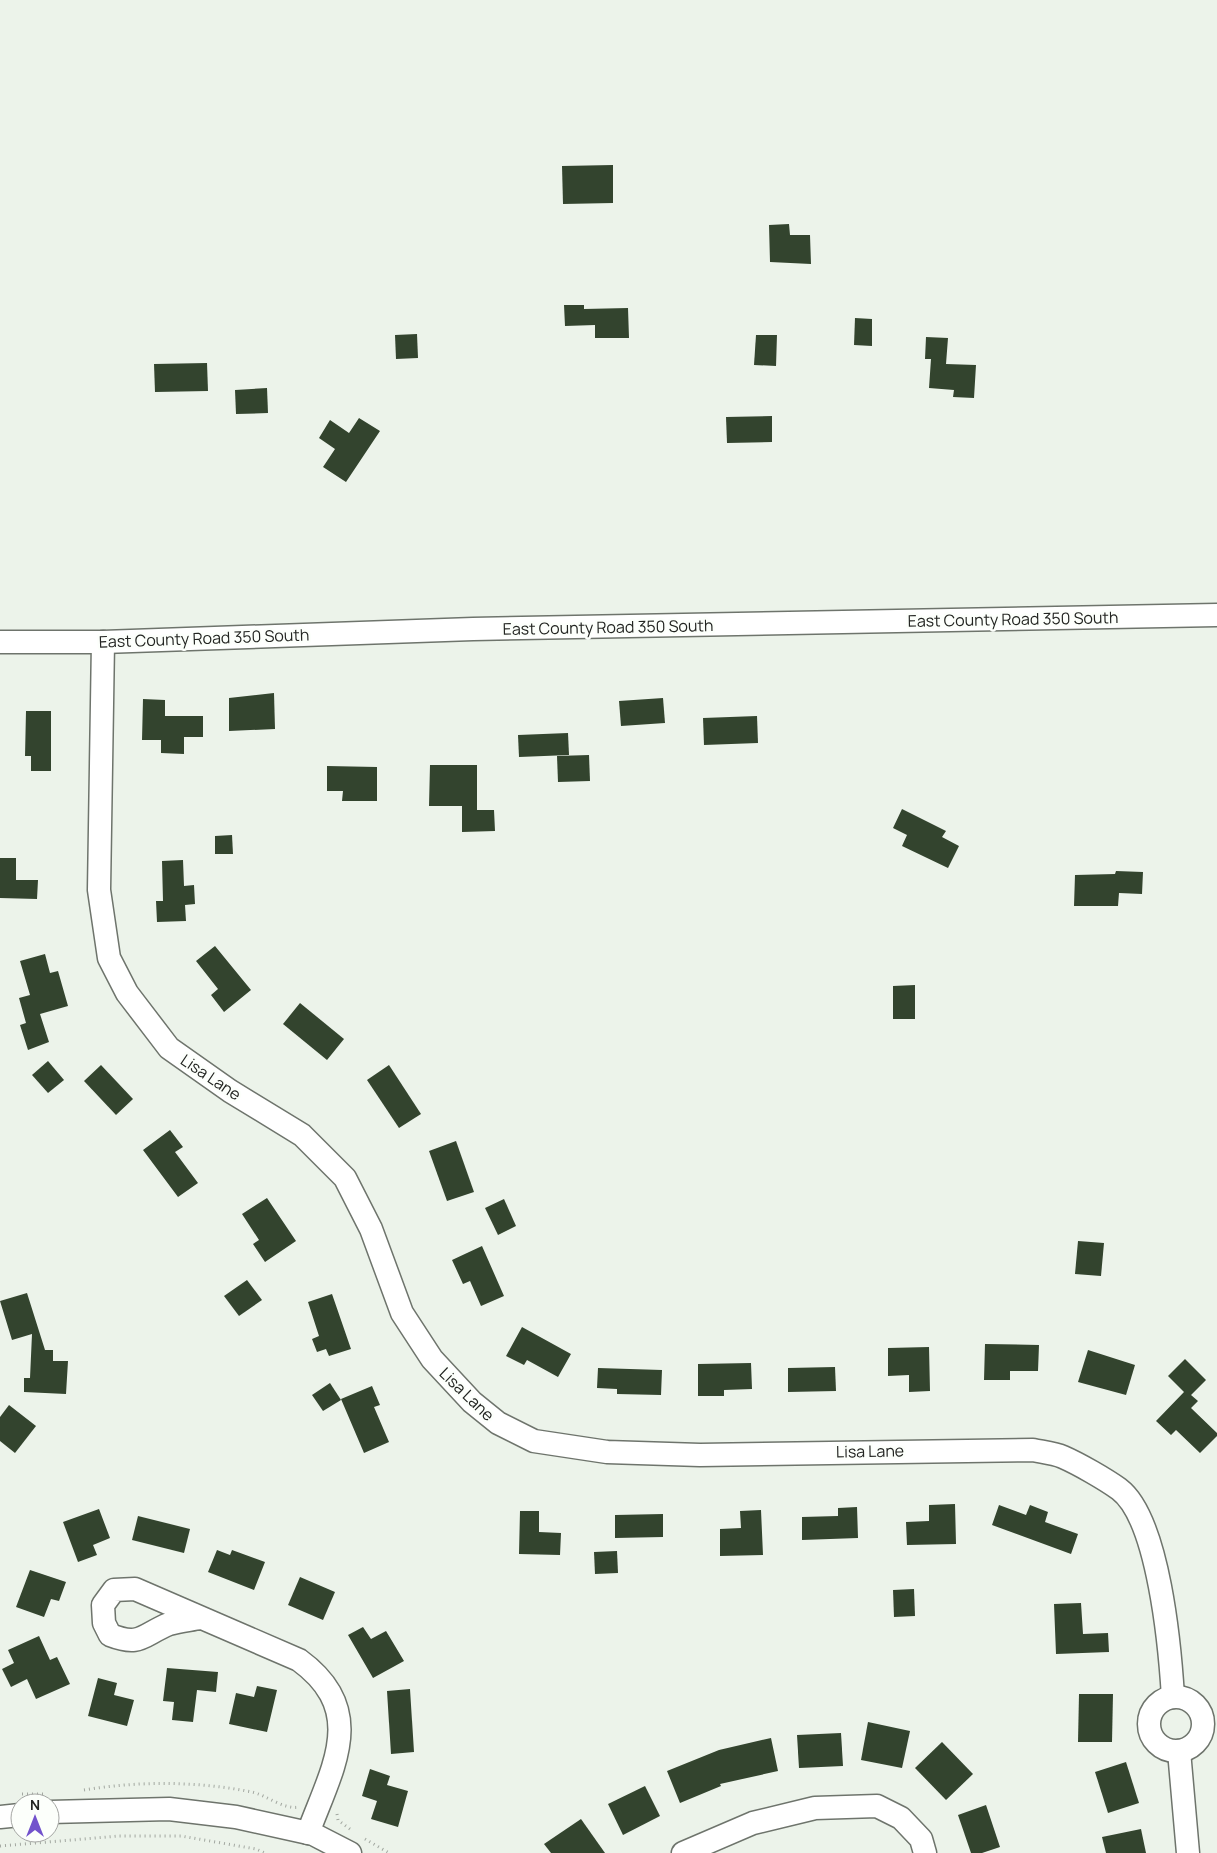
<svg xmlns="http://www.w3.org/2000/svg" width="1217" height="1853" viewBox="0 0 1217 1853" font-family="Manrope,sans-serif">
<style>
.building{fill:#33442e}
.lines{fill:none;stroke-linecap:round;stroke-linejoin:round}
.minor-casing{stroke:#6e746c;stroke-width:25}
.path{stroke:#a2a7a0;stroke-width:3;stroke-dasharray:1 4;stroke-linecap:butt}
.minor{stroke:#fff;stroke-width:22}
.labels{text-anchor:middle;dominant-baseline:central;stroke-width:5;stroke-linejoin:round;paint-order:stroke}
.street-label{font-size:16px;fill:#222421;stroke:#fcfffb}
</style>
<rect width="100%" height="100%" fill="#ecf3ea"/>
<g class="building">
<polygon points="613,165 613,203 563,204 562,166"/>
<polygon points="789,224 790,235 810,235 811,264 770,262 769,225"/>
<polygon points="564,305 584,305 584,309 628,308 629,338 595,338 595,325 565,326"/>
<polygon points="855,318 872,319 872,346 854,345"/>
<polygon points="417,334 418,358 396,359 395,335"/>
<polygon points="756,335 777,335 776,366 754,365"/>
<polygon points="926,337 948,338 946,364 976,365 974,398 953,397 954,390 929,388 931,359 925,359"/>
<polygon points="207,363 208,391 155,392 154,364"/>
<polygon points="267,388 268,413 236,414 235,390"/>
<polygon points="772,416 772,442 727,443 726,417"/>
<polygon points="359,418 380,431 346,482 323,467 335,449 319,438 330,420 349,433"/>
<polygon points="274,693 275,729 229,731 229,698"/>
<polygon points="663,698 665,723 621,726 619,701"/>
<polygon points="143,699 165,700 165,716 203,716 203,737 184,737 184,754 161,753 161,740 142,740"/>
<polygon points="26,711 51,711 51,771 31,771 31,756 25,756"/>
<polygon points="757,716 758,743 704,745 703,718"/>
<polygon points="568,733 569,755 519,757 518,735"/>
<polygon points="589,755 590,781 558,782 557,756"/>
<polygon points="430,765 477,765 477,810 494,810 495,831 462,832 462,806 429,806"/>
<polygon points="327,766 377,767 377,801 342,801 343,791 327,791"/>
<polygon points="902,809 946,831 942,837 959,846 948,868 902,846 907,835 893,828"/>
<polygon points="232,835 233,854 215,854 215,836"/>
<polygon points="0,858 16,858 16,880 38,880 37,899 0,898"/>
<polygon points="183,860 184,886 194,885 195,904 185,905 186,921 157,922 156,901 163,901 162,861"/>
<polygon points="1116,871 1143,872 1142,894 1119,893 1118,906 1074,906 1075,875 1115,874"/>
<polygon points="215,946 251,990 224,1012 211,995 218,989 196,961"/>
<polygon points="45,954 50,973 58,971 68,1006 40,1014 49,1042 28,1050 20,1025 26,1023 19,998 30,995 20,961"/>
<polygon points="915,985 915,1019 893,1019 893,986"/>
<polygon points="300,1003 344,1039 327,1060 283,1024"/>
<polygon points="48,1061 64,1080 48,1093 32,1075"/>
<polygon points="101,1065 133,1099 116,1115 84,1081"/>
<polygon points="389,1065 421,1114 399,1128 367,1080"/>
<polygon points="170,1130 183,1147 175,1152 198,1183 178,1197 143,1150"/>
<polygon points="456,1141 474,1192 447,1201 429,1151"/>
<polygon points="267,1198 296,1241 265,1262 253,1244 259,1240 242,1214"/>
<polygon points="504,1199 516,1226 498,1235 485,1208"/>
<polygon points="1078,1241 1104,1243 1101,1276 1075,1274"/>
<polygon points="482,1246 504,1296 481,1306 470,1281 463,1284 452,1260"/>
<polygon points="247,1280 262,1300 239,1316 224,1296"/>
<polygon points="27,1293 45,1350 53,1350 53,1361 68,1361 66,1394 24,1392 24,1378 30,1378 32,1334 12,1340 0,1301"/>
<polygon points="332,1294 351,1349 329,1356 326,1349 317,1352 312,1339 319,1336 308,1302"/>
<polygon points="522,1327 571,1354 558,1377 527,1360 524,1365 506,1356"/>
<polygon points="985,1344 1039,1345 1038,1371 1010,1371 1010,1380 984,1380"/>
<polygon points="929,1347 930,1391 909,1392 909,1375 888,1376 888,1348"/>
<polygon points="1088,1350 1135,1365 1126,1395 1078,1382"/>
<polygon points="1185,1359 1206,1380 1191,1395 1198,1401 1191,1408 1217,1433 1217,1436 1200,1453 1176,1430 1171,1435 1156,1421 1184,1392 1168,1376"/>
<polygon points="751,1363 752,1389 724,1390 724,1396 698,1396 698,1364"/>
<polygon points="835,1367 836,1391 788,1392 788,1368"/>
<polygon points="598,1368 662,1370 661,1395 617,1394 617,1389 597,1388"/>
<polygon points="330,1383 341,1400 323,1411 312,1395"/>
<polygon points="372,1386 380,1405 374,1407 389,1442 364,1453 341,1399"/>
<polygon points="9,1405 36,1426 15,1453 0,1441 0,1417"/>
<polygon points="955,1504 956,1544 907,1545 906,1522 929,1521 929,1505"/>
<polygon points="999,1505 1026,1515 1030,1505 1048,1512 1045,1522 1078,1534 1071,1554 992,1525"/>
<polygon points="857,1507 858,1538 802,1540 802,1517 838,1516 838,1508"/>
<polygon points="99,1509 110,1538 93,1545 97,1555 78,1562 63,1522"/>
<polygon points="761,1510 763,1555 720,1556 720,1529 741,1528 740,1511"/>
<polygon points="520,1511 539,1511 539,1532 561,1533 560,1555 519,1554"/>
<polygon points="663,1514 663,1537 615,1538 615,1515"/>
<polygon points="138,1516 190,1529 184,1553 132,1540"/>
<polygon points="217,1550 230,1555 232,1550 265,1562 254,1590 208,1572"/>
<polygon points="617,1551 618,1573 595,1574 594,1552"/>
<polygon points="30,1570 66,1582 59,1601 51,1599 44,1617 16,1607"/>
<polygon points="300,1577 335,1592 323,1620 288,1605"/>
<polygon points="914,1589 915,1616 894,1617 893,1590"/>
<polygon points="1081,1603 1083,1634 1108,1633 1109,1652 1056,1654 1054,1604"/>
<polygon points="363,1627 371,1639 386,1631 404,1661 373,1678 348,1635"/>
<polygon points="39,1636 50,1660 57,1657 70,1684 36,1699 27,1679 11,1687 2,1669 14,1663 8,1650"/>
<polygon points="167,1668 218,1672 216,1692 197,1690 193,1722 172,1720 174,1702 163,1701"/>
<polygon points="98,1678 117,1683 114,1695 134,1700 127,1726 88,1716"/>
<polygon points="257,1686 277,1690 267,1732 229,1724 236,1693 254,1697"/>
<polygon points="410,1689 414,1752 391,1754 387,1691"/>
<polygon points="1079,1694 1113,1694 1112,1742 1078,1742"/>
<polygon points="868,1722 910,1731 902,1768 861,1760"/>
<polygon points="841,1733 843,1766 799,1768 797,1735"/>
<polygon points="771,1738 778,1771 720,1784 721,1786 680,1803 667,1771 719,1750"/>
<polygon points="942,1742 973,1774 946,1800 915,1768"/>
<polygon points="1126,1762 1139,1803 1108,1813 1095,1772"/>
<polygon points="370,1769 390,1776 387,1785 408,1791 398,1827 371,1819 377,1801 362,1796"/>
<polygon points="645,1786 660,1816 623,1835 608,1804"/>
<polygon points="986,1805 1000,1847 982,1853 971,1853 958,1815"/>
<polygon points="581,1819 605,1853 551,1853 544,1844"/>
<polygon points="1141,1829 1146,1853 1106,1853 1102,1837"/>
</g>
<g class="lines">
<defs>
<g id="minor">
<polyline points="0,642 103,642 473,629 1217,615"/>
<path d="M103,642L99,890L109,958L127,993L169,1048L230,1091L302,1135L345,1178L371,1229L402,1313L432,1359L472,1402L498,1423L534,1441L607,1452L700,1455L1033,1450C1042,1452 1054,1453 1063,1457C1079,1464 1105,1479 1119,1489C1159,1519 1170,1648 1173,1697"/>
<path d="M200,1618C190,1620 179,1621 169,1624C142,1635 141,1647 110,1635L104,1623L103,1605L114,1590L135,1589L299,1660C369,1711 332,1768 308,1833"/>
<circle cx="1176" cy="1724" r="27"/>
<polyline points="1179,1751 1188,1853"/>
<polyline points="50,1812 169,1809 236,1817 313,1834 350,1853"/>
<polyline points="0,1817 20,1815"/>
<polyline points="683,1853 753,1823 815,1808 877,1806 901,1818 921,1839 925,1853"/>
</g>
</defs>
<use href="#minor" class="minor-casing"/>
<g class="path">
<path d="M84,1790C138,1781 197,1781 252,1792C266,1795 284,1810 299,1807"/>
<polyline points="22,1794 43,1794"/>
<polyline points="337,1814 338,1820 350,1829"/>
<polyline points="365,1839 389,1853"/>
<polyline points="0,1846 119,1836 181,1836 256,1849 265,1853"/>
</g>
<use href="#minor" class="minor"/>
</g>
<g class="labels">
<g class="street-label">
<text transform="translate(1013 619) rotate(-1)">East County Road 350 South</text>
<text transform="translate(608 627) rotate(-1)">East County Road 350 South</text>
<text transform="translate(204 638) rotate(-2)">East County Road 350 South</text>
<text transform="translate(211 1077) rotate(34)">Lisa Lane</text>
<text transform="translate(467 1394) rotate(44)">Lisa Lane</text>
<text transform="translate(870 1451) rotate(-1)">Lisa Lane</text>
</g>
</g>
<g transform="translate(35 1818)"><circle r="24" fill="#fcfffb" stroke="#a5a7a4"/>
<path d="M0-4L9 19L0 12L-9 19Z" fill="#7252cc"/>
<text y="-8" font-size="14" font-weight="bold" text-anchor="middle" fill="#222421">N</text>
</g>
</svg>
